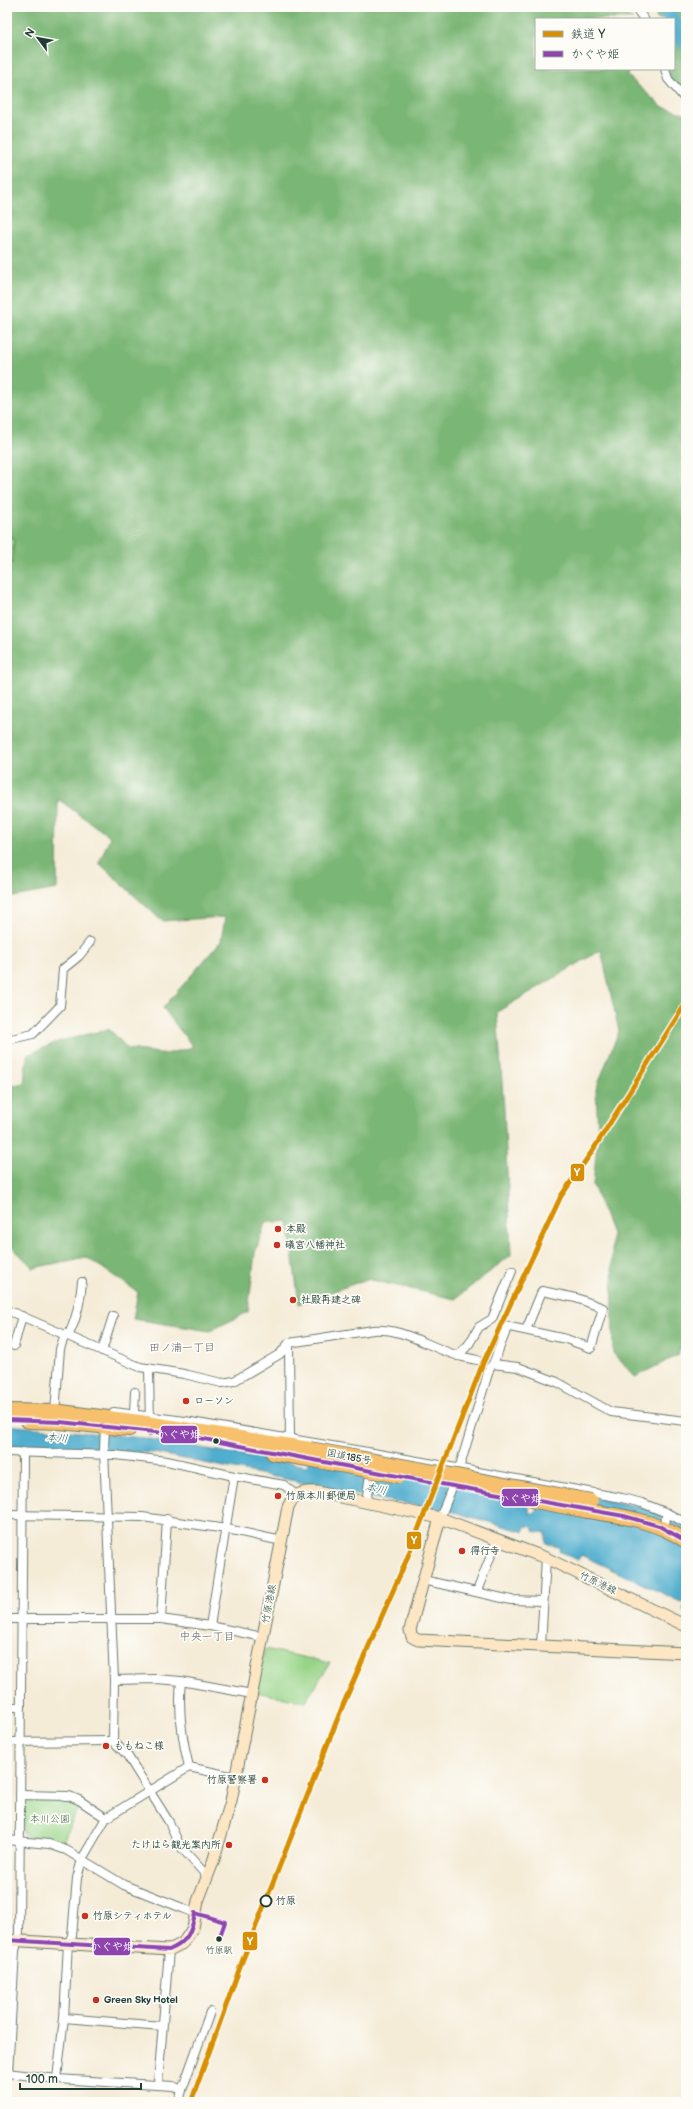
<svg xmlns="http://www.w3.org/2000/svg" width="693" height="2109" viewBox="0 0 693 2109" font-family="'Balsamiq Sans','Klee One',sans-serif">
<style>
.green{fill:#98d488;stroke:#5c885e}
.forest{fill:#7ab674;stroke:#4c7a54}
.water{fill:#50adce;stroke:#387581}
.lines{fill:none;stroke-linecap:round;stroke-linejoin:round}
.river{stroke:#50adce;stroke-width:15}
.street-casing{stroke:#6a7a6d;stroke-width:10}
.secondary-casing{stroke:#6a7a6d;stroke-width:13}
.highway-casing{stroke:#6a7a6d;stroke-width:16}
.street{stroke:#fff;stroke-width:8}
.secondary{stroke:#fce6c4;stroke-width:11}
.highway{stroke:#f7c06c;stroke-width:14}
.highway-bridge-casing{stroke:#6a7a6d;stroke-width:16;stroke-linecap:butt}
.highway-bridge{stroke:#f7c06c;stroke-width:14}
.bus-1-casing{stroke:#fdfcf7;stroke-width:7}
.bus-1{stroke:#8e44ad;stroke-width:4}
.rail-1-casing{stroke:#fdfcf7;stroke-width:8}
.rail-1{stroke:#d78f05;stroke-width:5}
.poi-dot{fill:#c8321e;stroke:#fdfcf7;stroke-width:1.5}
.bus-dot{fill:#1f3d34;stroke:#fdfcf7;stroke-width:1.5}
.stop-dot{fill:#fdfcf7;stroke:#1f3d34;stroke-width:2}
.labels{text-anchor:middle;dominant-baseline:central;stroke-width:3.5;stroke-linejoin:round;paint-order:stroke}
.bus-label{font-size:9px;fill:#1f3d34;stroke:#fdfcf7}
.poi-label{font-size:10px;font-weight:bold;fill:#1f3d34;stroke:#fdfcf7;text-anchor:start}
.street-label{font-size:10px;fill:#1f3d34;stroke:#fdfcf7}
.park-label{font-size:10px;fill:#3d6349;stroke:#fdfcf7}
.stop-label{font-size:10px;font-weight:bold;fill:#1f3d34;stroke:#fdfcf7;text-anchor:start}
.neighbourhood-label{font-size:11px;fill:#5f5b66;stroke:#fdfcf7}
.water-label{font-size:11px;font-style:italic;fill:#2e5f62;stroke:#fdfcf7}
.line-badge{stroke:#fdfcf7;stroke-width:1.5}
.badge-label{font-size:11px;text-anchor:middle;font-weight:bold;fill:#fff}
</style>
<rect width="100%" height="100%" fill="#fdfcf7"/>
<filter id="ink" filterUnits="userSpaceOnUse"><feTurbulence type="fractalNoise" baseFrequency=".025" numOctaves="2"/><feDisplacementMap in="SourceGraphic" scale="8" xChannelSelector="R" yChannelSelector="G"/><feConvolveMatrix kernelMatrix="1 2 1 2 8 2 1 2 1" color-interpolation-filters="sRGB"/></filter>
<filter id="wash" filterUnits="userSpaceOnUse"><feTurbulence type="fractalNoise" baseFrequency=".012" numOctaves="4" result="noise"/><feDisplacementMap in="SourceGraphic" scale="16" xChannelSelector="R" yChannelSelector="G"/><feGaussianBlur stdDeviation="0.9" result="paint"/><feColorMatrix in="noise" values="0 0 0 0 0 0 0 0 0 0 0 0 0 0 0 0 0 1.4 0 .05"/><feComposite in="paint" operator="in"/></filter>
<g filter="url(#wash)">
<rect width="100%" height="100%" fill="#f5ecd8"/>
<g class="green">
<polygon points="7,535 14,539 12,564 7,562"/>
<polygon points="265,1649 330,1663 305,1702 256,1692"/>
<polygon points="25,1798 67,1799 80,1804 62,1844 26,1837 23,1834 23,1800"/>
</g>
<g class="forest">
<polygon points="7,7 616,7 633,19 536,19 536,69 630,69 628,76 662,107 686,114 686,1329 678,1355 635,1377 613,1353 612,1234 593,1185 598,1134 596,1089 619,1031 601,950 497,1012 504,1109 511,1255 455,1299 367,1279 299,1304 288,1221 265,1223 255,1253 248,1312 210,1331 133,1319 138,1292 86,1257 33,1268 11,1246 7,1223 7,1074 8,1087 24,1083 27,1055 60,1041 109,1029 128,1049 166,1054 193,1047 163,1008 221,941 225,917 162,921 99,863 110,837 58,799 57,889 7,898 7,562 12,564 14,539 7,535"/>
<polygon points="654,7 686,7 686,97 670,78 668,69 674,69 674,19 657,19"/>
</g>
<polygon class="water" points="7,1425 143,1438 307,1466 311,1444 532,1485 529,1513 536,1513 540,1486 650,1509 686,1526 686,1611 683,1610 685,1604 581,1555 578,1560 559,1551 560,1548 546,1543 546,1533 533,1531 533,1527 525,1526 524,1532 454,1512 367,1497 345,1491 154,1453 7,1446"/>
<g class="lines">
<g class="river">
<polyline points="663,7 672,19"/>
<polyline points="674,23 686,44"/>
</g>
</g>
</g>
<g filter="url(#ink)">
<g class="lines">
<defs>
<g id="street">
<polyline points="635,7 644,19"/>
<polyline points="665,69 668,79 686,100"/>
<polyline points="7,1040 33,1034 60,1006 63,969 79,956 90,942"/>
<path d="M7,1310L140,1367L184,1374L222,1383L234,1381L280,1354L289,1343L373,1330C403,1328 425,1345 453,1354C460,1357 469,1358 477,1360"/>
<path d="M68,1336C77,1319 80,1302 82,1282"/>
<polyline points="289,1343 290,1443"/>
<polyline points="14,1346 22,1316"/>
<polyline points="102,1351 113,1316"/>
<polyline points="458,1356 469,1344 479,1327 492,1319 512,1271"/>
<polyline points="493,1364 508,1326 510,1327 566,1339 591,1348 603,1308 576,1298 542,1291 526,1330"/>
<polyline points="149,1368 150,1431"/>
<polyline points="55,1412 60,1349 65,1334"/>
<polyline points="114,1412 185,1421 373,1453"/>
<polyline points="134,1414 135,1392"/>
<polyline points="105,1424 104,1451 114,1680 113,1741 127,1755 169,1822 180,1846 207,1876"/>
<polyline points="7,1452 115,1455 167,1461 234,1476 284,1485 296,1495"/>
<polyline points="366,1502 373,1453 622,1498 642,1503 667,1513 664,1529"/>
<polyline points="667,1513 686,1523"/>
<polyline points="7,1515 142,1517 227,1529 282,1541"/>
<polyline points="440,1518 458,1472 490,1367 493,1364 518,1367 557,1382 611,1412 686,1421"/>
<polyline points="423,1580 511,1600 543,1601"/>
<polyline points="477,1591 497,1540"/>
<polyline points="7,1619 161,1619 210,1626 263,1637"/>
<polyline points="161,1619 167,1519"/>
<polyline points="210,1626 234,1476"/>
<polyline points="541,1646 546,1558"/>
<polyline points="114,1680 156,1679 181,1681 252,1694"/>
<polyline points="7,1707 21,1707"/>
<polyline points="7,1742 113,1741"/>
<polyline points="189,1767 235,1777"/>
<polyline points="20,1795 69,1796 79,1800 106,1818"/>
<polyline points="7,1840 49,1844 66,1850 124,1885 195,1913"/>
<polyline points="64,2018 162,2026"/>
<polyline points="7,2073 57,2079 173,2086 182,2090 179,2102"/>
<polyline points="8,2073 15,1951 19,1933 23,1452"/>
<path d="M57,2079L64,2018L68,1943L72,1936L77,1878L82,1859L106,1818L189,1767C182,1739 178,1710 181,1681"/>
<polyline points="158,2084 169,1950"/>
<polyline points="182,2090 210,2012"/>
</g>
<g id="secondary">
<polyline points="440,1518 410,1630 412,1637 418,1640 686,1653"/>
<path d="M7,1940L169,1950L183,1943L193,1928L198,1901L213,1862L231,1801L288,1507C294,1493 303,1491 317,1492L440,1518L546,1558L686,1626"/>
</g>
<g id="highway">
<polyline points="7,1411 61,1412 140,1422 310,1449"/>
<polyline points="28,1421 60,1422 129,1429"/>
<polyline points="273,1453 308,1459"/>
<path d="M588,1511C623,1516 657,1521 686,1541"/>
</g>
</defs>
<use href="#street" class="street-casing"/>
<use href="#secondary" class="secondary-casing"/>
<use href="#highway" class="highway-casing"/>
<use href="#street" class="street"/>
<use href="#secondary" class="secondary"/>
<use href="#highway" class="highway"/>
<defs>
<g id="highway-bridge">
<polyline points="310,1449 591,1501"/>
<polyline points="308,1459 399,1476"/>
<polyline points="530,1500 588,1511"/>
</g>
</defs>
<use href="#highway-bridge" class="highway-bridge-casing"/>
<use href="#highway-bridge" class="highway-bridge"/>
<defs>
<g id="bus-1">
<polyline points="7,1420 60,1422 183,1435 413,1479 624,1516 659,1526 686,1541"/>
<polyline points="195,1913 225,1922 219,1939"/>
<path d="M7,1940L169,1950C187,1943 192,1931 195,1913"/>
</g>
</defs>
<use href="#bus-1" class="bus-1-casing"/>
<use href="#bus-1" class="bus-1"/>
<defs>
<polyline id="rail-1" points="191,2102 243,1959 343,1705 406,1561 483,1363 561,1196 591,1153 686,1003"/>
</defs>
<use href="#rail-1" class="rail-1-casing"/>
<use href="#rail-1" class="rail-1"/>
</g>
</g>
<g class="poi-dot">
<circle cx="278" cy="1229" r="4"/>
<circle cx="277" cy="1245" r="4"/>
<circle cx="293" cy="1300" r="4"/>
<circle cx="186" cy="1401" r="4"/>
<circle cx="278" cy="1496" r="4"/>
<circle cx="462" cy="1551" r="4"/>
<circle cx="106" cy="1746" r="4"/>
<circle cx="265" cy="1780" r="4"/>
<circle cx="229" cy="1845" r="4"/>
<circle cx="85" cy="1916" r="4"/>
<circle cx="96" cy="2000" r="4"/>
</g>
<g class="bus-dot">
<circle cx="216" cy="1441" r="3.5"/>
<circle cx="219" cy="1939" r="3.5"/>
</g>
<circle class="stop-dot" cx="266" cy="1901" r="5.5"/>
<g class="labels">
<g class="bus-label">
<text x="219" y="1950">竹原駅</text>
</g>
<g class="poi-label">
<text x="286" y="1229">本殿</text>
<text x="285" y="1245">礒宮八幡神社</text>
<text x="301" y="1300">社殿再建之碑</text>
<text x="194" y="1401">ローソン</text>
<text x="286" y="1496">竹原本川郵便局</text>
<text x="470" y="1551">得行寺</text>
<text x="114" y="1746">ももねこ様</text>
<text x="257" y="1780" text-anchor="end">竹原警察署</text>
<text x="221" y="1845" text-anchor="end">たけはら観光案内所</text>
<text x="93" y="1916">竹原シティホテル</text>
<text x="104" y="2000">Green Sky Hotel</text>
</g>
<g class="street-label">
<text transform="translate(349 1457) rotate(11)">国道185号</text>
<text transform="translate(598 1583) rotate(26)">竹原港線</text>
<text transform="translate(269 1604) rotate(-79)">竹原港線</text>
</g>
<g class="park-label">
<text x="50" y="1819">本川公園</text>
</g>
<g class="stop-label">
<text x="276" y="1901">竹原</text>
</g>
<g class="neighbourhood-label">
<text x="182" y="1347">田ノ浦一丁目</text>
<text x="207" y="1636">中央一丁目</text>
</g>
<g class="water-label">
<text transform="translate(57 1438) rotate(4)">本川</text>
<text transform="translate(376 1489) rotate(11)">本川</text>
</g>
</g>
<g class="line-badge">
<rect x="570" y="1163" width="15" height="19" rx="4" fill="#d78f05"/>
<rect x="160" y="1425" width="38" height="19" rx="4" fill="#8e44ad"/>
<rect x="501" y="1488" width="38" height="19" rx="4" fill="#8e44ad"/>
<rect x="406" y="1531" width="16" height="19" rx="4" fill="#d78f05"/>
<rect x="242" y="1931" width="16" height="20" rx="4" fill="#d78f05"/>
<rect x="93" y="1937" width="38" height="19" rx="4" fill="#8e44ad"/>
</g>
<g class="badge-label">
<text x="577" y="1176">Y</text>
<text x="179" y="1438">かぐや姫</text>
<text x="520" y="1502">かぐや姫</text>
<text x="414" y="1544">Y</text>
<text x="250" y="1945">Y</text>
<text x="112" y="1950">かぐや姫</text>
</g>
<rect width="693" height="2109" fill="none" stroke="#fdfcf7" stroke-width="24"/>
<rect x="535" y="18" width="140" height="52" fill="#fdfcf7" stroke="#a4b0a9"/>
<rect x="543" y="31" width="20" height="6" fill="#d78f05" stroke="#a4b0a9"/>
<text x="571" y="38" font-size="12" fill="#1f3d34">鉄道 Y</text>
<rect x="543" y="51" width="20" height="6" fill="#8e44ad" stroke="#a4b0a9"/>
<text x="571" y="58" font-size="12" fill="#1f3d34">かぐや姫</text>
<g transform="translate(38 38) rotate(302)" stroke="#fdfcf7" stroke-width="3" paint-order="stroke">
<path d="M0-3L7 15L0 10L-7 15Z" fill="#1f3d34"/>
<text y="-6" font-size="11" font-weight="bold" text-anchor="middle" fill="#1f3d34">N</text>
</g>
<path d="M20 2083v6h121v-6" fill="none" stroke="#1f3d34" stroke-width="2"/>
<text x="26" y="2083" font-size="12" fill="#1f3d34" stroke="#fdfcf7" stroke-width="3" paint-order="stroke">100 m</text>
</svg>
